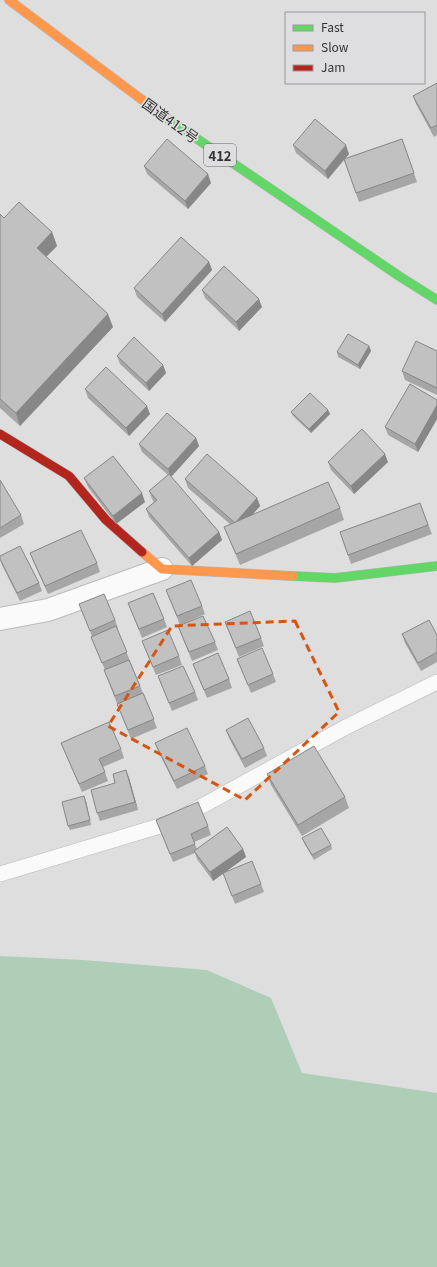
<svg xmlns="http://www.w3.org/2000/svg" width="437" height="1267" viewBox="0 0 437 1267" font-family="Georgia,'Noto Sans JP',serif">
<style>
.green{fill:#aeceb7}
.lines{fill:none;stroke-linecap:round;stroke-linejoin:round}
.lane-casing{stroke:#bababb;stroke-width:16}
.street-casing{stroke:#bababb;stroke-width:24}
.fast-casing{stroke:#bababb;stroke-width:10}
.slow-casing{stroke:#bababb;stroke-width:10}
.jam-casing{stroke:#bababb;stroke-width:10}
.lane{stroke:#fafafa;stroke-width:15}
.street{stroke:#fafafa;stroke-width:22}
.fast{stroke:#63d668;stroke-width:9}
.slow{stroke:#ff974d;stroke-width:9}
.jam{stroke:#b3261e;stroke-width:9}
.wall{fill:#a6a6a6}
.shaded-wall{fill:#878787}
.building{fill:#c1c1c1;stroke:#878787}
.marked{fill:none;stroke:#d65510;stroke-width:3;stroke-dasharray:8 5;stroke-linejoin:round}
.labels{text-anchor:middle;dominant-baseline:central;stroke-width:3.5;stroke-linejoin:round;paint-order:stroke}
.shield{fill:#dedde0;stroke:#666668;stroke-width:1}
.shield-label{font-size:13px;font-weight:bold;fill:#333334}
.street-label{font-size:14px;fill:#333334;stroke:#dedde0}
</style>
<rect width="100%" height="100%" fill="#dededf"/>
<polygon class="green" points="0,956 83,960 207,970 271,998 302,1073 437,1093 437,1267 0,1267"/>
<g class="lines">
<defs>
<polyline id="lane" points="0,874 173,822 346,727 437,682"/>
<polyline id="street" points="0,619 48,610 162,569"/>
<g id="fast">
<polyline points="165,117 399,276 437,300"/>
<polyline points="293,576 335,578 437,566"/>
</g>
<g id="slow">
<polyline points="9,0 165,117"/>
<polyline points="142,552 162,569 293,576"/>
</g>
<polyline id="jam" points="0,434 69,476 106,520 142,552"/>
</defs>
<use href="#lane" class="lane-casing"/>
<use href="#street" class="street-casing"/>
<use href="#fast" class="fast-casing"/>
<use href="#slow" class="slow-casing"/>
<use href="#jam" class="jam-casing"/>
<use href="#lane" class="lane"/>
<use href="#street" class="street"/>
<use href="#fast" class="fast"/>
<use href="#slow" class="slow"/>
<use href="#jam" class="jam"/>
</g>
<g class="wall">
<polygon points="437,83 437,135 434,137 416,104 413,96"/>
<polygon points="402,139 417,182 359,202 344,159 328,179 296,153 293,145 349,154 344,159"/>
<polygon points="144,166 211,183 188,209 147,174"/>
<polygon points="0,214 4,218 52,232 57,246 46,257 113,327 20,426 0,408"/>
<polygon points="209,262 212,270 165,322 137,297 134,288"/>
<polygon points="202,290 262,307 239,331 205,298"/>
<polygon points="369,346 371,351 360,369 338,357 337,352"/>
<polygon points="437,351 437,395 405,380 402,371"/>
<polygon points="117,356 163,365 166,373 149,391 120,364"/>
<polygon points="85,389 150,414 129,436 88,398"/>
<polygon points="437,400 437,419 418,452 388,435 385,427"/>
<polygon points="328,410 330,414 311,433 293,416 291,412"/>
<polygon points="196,438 199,446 171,477 219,532 222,540 192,566 149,517 146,509 154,502 152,499 149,491 168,475 142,452 139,444"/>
<polygon points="328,462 388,462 354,494 331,470"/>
<polygon points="84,478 145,502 116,524 88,487"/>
<polygon points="185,479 257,498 260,506 252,515 340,508 344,520 240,565 224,527 231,525 188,488"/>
<polygon points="0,480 21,515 24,524 0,538"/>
<polygon points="420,503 432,534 351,564 340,532"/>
<polygon points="30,553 97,563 100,572 48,594 33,561"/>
<polygon points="0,556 39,583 42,591 20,601 2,565 0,559"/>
<polygon points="166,590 202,606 205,614 180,625"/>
<polygon points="128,603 164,619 167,627 142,638"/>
<polygon points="79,604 115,620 118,628 117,629 130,661 157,728 131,739 107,678 104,670 105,670 91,637 92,636"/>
<polygon points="225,622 261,638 264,646 239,657"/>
<polygon points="178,626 215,642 218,650 192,661"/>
<polygon points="402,634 437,635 437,662 421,671 405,643"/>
<polygon points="142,641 179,656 182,665 156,675"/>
<polygon points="237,659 273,674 276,682 251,693"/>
<polygon points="193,664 229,679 232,688 207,698"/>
<polygon points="158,676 195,692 198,700 172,711"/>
<polygon points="226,730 264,748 267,756 245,768 229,738"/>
<polygon points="61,743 121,749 124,758 103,767 108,781 82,792"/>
<polygon points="155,743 205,766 208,774 177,789 158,751"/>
<polygon points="126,770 129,778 138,810 100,821 97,813 115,783"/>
<polygon points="267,774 345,797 349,808 302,836 271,785"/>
<polygon points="86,801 91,825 70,830 68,826"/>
<polygon points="156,820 208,826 211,835 194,842 197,849 243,849 246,857 226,871 261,884 264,892 235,904 223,873 213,881 197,859 195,853 173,862"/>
<polygon points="302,838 331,845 332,849 314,860 304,843"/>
</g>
<g class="shaded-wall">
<polygon points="346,145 349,154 328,179 325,171"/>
<polygon points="208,174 211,183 188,209 185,201"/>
<polygon points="52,232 57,246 42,261 37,248"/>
<polygon points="209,262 212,270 165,322 162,314"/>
<polygon points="259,299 262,307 239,331 236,322"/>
<polygon points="108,314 113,327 20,426 16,413"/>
<polygon points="369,346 371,351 360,369 358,365"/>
<polygon points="163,365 166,373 149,391 146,383"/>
<polygon points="437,405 437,419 418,452 415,444"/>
<polygon points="147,406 150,414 129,436 126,428"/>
<polygon points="328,410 330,414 311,433 309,429"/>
<polygon points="196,438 199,446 171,477 168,469"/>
<polygon points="385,454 388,462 354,494 351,486"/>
<polygon points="142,493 145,502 116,524 113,516"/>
<polygon points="257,498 260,506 238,531 235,523"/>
<polygon points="219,532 222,540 192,566 189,558"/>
<polygon points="126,770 129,778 138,810 135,802"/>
<polygon points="84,796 86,801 91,825 90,820"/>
<polygon points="243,849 246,857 213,881 210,872"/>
</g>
<g class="building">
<polygon points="437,83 437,125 431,128 413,96"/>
<polygon points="315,119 346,145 325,171 293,145"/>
<polygon points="167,139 208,174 185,201 144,166"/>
<polygon points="402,139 414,173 356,193 344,159"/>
<polygon points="19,202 52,232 37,248 108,314 16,413 0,399 0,214 4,218"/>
<polygon points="181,237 209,262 162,314 134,288"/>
<polygon points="224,266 259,299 236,322 202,290"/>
<polygon points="348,334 369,346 358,365 337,352"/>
<polygon points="134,337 163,365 146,383 117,356"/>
<polygon points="416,341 437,351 437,388 402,371"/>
<polygon points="106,367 147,406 126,428 85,389"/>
<polygon points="410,384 437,400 437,405 415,444 385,427"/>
<polygon points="310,393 328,410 309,429 291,412"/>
<polygon points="167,413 196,438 168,469 139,444"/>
<polygon points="362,429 385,454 351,486 328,462"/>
<polygon points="207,454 257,498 235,523 185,479"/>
<polygon points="113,456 142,493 113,516 84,478"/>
<polygon points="169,474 219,532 189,558 146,509 157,500 149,491"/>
<polygon points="0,480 21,515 0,528"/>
<polygon points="328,482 340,508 236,554 224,527"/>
<polygon points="420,503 428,525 348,555 340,532"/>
<polygon points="81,530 97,563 45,586 30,553"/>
<polygon points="20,546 39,583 17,593 0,559 0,556"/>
<polygon points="191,580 202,606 177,616 166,590"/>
<polygon points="153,593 164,619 139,629 128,603"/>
<polygon points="104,594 115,620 90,631 79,604"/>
<polygon points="250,611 261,638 236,648 225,622"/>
<polygon points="203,616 215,642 189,652 178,626"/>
<polygon points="429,620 437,635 437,652 418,663 402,634"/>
<polygon points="116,626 127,652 102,663 91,637"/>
<polygon points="168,630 179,656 153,667 142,641"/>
<polygon points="262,648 273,674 248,685 237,659"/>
<polygon points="218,653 229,679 204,690 193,664"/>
<polygon points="129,660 140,686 115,696 104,670"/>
<polygon points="183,666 195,692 169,703 158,676"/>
<polygon points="143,693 154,719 128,730 117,704"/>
<polygon points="248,718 264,748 242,759 226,730"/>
<polygon points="109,722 121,749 99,759 105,772 79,784 61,743"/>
<polygon points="187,728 205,766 174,781 155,743"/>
<polygon points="314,746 345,797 298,825 267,774"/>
<polygon points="126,770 135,802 97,813 91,790 115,783 113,774"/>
<polygon points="84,796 90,820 68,826 62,802"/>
<polygon points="198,802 208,826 191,834 195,844 170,854 156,820"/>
<polygon points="227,827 243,849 210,872 194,851"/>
<polygon points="321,828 331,845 312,855 302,838"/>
<polygon points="252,861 261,884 232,896 223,873"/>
</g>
<path class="marked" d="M295,621L339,712L245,800L108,726L172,626Z"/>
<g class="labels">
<rect class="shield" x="204" y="144" width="32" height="22" rx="3"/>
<g class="shield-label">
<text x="220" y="155">412</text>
</g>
<g class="street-label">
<text transform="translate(171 120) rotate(36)">国道412号</text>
</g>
</g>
<rect x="285" y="12" width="140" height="72" fill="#dedde0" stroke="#9a999b"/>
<rect x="293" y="25" width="20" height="6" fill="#63d668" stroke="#9a999b"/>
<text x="321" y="32" font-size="12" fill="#333334">Fast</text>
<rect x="293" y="45" width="20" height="6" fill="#ff974d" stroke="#9a999b"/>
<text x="321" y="52" font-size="12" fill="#333334">Slow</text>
<rect x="293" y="65" width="20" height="6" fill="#b3261e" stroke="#9a999b"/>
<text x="321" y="72" font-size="12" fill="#333334">Jam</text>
</svg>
